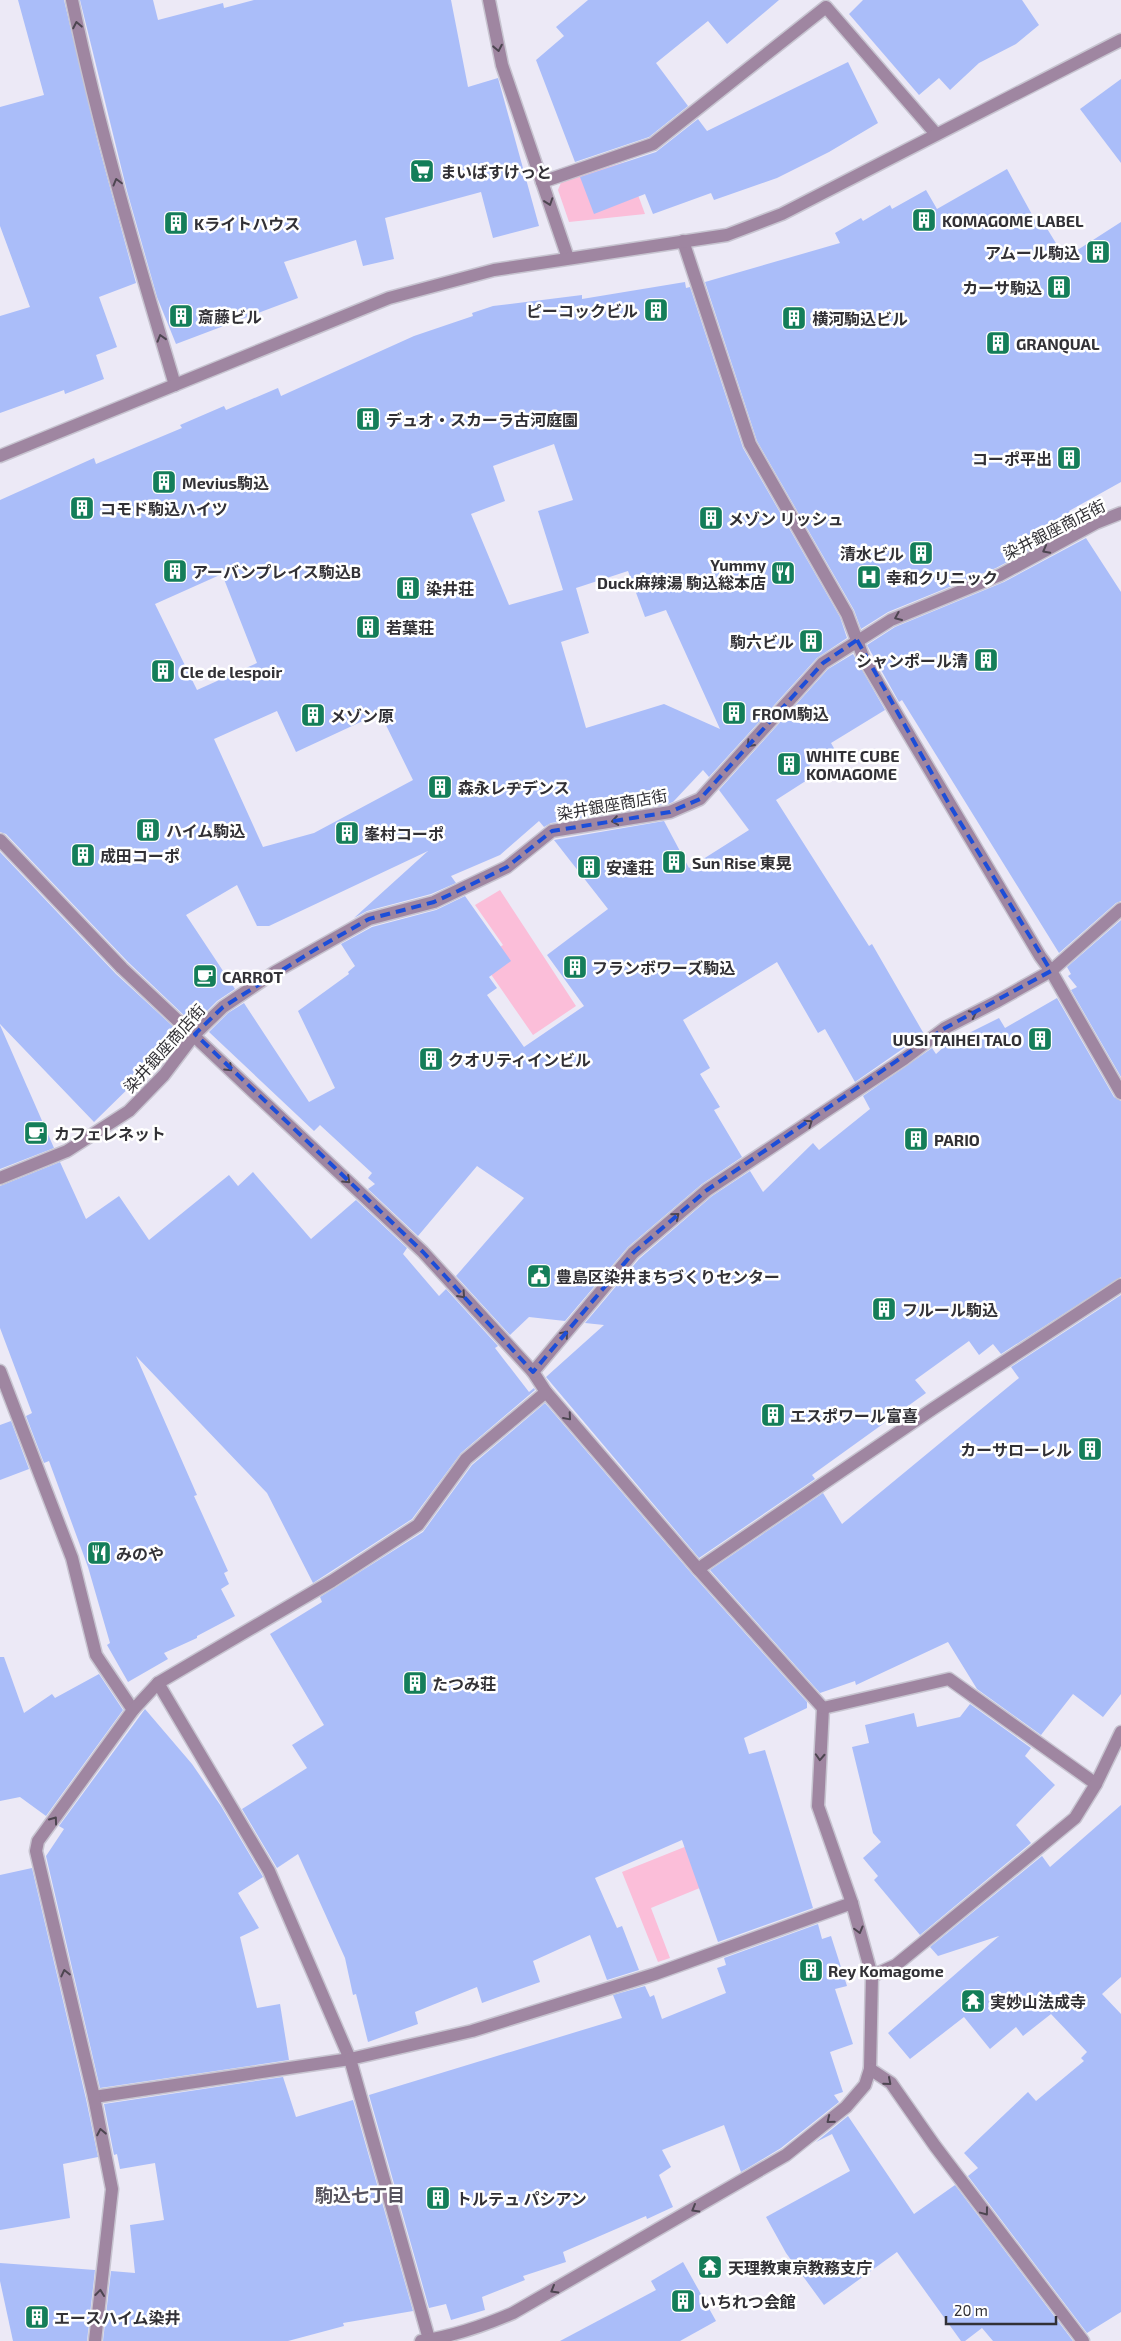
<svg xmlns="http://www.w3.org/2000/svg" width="1121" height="2341" viewBox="0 0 1121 2341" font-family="'Exo 2','Noto Sans JP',sans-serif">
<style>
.green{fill:#fbbed9}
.building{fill:#aabdf9;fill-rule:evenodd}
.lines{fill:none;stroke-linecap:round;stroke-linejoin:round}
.minor-casing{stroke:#c7c4d0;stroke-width:15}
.minor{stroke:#9f86a1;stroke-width:12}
.oneway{stroke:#4d4651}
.marked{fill:none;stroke:#1d4ed8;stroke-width:4;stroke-dasharray:10 6;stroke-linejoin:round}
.labels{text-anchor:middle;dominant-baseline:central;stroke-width:5;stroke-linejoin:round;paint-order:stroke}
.poi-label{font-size:16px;font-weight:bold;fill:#323136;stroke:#fff;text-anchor:start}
.street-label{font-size:16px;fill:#323136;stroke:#fff}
.neighbourhood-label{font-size:18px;font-weight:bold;fill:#56535e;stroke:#fff}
</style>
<rect width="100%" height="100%" fill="#ece9f6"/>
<g class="green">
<polygon points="626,162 645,214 569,222 558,190 562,180"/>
<polygon points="500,890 576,1006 533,1035 481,960 503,945 475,905"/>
<polygon points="692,1844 707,1885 651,1908 670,1958 658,1962 622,1872"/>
</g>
<g class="building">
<polygon points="18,0 64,0 99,147 136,283 99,297 117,347 96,355 104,379 65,394 64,390 0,413 0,316 30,307 0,226 0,107 44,95"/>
<polygon points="80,0 153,0 158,20 223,3 224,8 254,0 451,0 468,87 498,78 539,226 493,238 481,192 385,218 394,259 363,266 356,240 284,262 298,298 176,344 157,297 127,191"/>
<polygon points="588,0 779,0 727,44 708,21 656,63 688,106 649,137 575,162 536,60 564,36 556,27"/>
<polygon points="863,0 1022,0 1039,25 1016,44 979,63 950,90 939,78 919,95 849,14"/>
<polygon points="848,62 878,123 829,152 777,178 714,200 711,193 653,214 645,194 594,214 580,177 656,152 698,119 707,131"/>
<polygon points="1121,79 1121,163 1080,109"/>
<polygon points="1007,169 1035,220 1040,217 1065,258 1121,222 1121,482 1069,511 1078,524 996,568 888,612 861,629 854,610 757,441 705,282 840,243 835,233 861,218 863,221 890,205 892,209 926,190 937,209"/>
<path d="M685,282L686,288L690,287L743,448L840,617L847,638L817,658L709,777L703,770L673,802L668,804L551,823L544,827L539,821L500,855L451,876L456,883L431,894L367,911L354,918L428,851L269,926H257L237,885L186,915L235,989L217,1001L197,1021L192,1016L189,1020L128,962L6,834L0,832V500L94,458L96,464L182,428L180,425L224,406L226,410L278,388L281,396L414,336L473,316L472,313L493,306L582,295V299ZM554,444L573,500L538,511L563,590L509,605L471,514L505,501L493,466ZM628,571L645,617L666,610L720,729L664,704L586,728L561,642L589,633L576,588ZM222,574L257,663L197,690L155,604ZM277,711L296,752L380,713L413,780L314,833L263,847L214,739Z"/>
<polygon points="1086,538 1121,592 1121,901 1116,903 1059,953 902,700 899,702 867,645 895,627 1004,582"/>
<polygon points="853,654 885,710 831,743 835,750 809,766 815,775 776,800 869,946 872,944 924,1034 855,1082 825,1029 818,1033 777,962 683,1020 710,1068 700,1074 720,1107 714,1110 742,1157 702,1184 628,1247 565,1321 529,1317 510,1335 456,1276 524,1198 477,1166 418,1236 368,1189 375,1184 368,1178 372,1173 320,1125 314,1131 209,1032 228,1013 244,1003 309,1102 335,1088 298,1011 349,974 348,972 355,966 341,944 372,927 436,910 465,896 511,961 489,977 497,988 487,995 524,1047 584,1006 547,955 608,909 554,840 664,821 689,868 749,830 719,790 828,669"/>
<polygon points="0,852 116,974 179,1032 146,1071 94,1122 0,1024"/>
<polygon points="1121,920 1121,1077 1071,990 1077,987 1068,976 1071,974 1067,967"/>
<polygon points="1057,998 1114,1097 1121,1101 1121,1277 1001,1354 993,1344 979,1355 969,1341 915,1380 926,1393 812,1475 815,1479 699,1558 546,1377 604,1325 585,1323 639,1259 712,1196 750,1171 763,1192 813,1143 819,1150 870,1109 863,1096 932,1048 936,1054 947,1044 999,1018 1005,1028"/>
<polygon points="0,1025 54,1148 0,1169"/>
<polygon points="60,1162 86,1219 119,1196 149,1240 229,1175 238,1186 253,1172 311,1239 356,1200 407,1248 403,1254 439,1296 446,1289 498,1346 495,1348 529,1392 534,1388 535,1390 461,1453 412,1519 313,1583 267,1493 136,1356 197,1495 194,1496 228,1571 224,1573 229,1584 221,1589 235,1616 197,1636 197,1638 164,1653 168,1659 128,1682 107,1645 110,1643 88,1567 49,1461 44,1463 26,1416 32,1413 0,1328 0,1186"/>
<polygon points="1121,1295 1121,1694 1103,1717 1073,1694 1041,1735 977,1689 948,1642 856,1685 855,1681 820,1693 710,1570 823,1493 842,1524 1019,1378 1011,1367"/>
<polygon points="545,1403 692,1574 807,1702 807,1708 744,1738 749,1754 765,1750 813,1908 718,1942 682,1840 595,1878 617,1928 622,1926 639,1970 607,1980 590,1935 533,1961 540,1982 482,2003 477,1987 415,2012 418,2024 368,2042 356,1994 353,1995 345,1958 298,1854 277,1868 242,1809 307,1768 292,1745 324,1725 270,1634 322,1602 320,1597 423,1532 472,1465"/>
<polygon points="11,1421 29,1469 0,1480 0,1425"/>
<polygon points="0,1657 4,1657 24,1713 52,1694 55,1698 99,1674 123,1710 46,1816 20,1797 0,1801"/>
<polygon points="970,1704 1031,1748 1025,1756 1055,1785 1016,1825 1031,1843 920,1935 874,1880 878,1876 863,1858 881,1842 873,1833 852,1747 869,1743 865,1725 914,1713 917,1727 960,1717"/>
<polygon points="145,1709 192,1764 221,1806 263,1877 238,1893 259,1928 240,1937 257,2008 280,2004 289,2060 100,2088 46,1856 64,1829 59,1826"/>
<polygon points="1121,1805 1121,1977 1102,1994 1121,2014 1121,2312 1087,2333 968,2176 978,2168 964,2153 1028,2092 1036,2101 1084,2061 1081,2058 1087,2052 1051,2014 1023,2036 1016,2027 990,2049 964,2017 910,2059 888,2033 999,1936 938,1956 930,1947 1042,1856 1050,1867"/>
<polygon points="32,1868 86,2099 98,2157 63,2164 70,2218 0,2230 0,1875"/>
<polygon points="818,1924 822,1939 831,1936 847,1986 835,1989 853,2044 830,2052 843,2092 834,2095 839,2102 781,2148 741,2172 724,2125 662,2150 671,2167 659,2175 673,2207 647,2219 646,2216 563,2252 566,2262 523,2276 525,2280 482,2297 485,2310 451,2320 446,2304 429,2308 369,2095 622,2018 613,1995 645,1986 650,1997 654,1995 662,2019 726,1993 717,1968 726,1965 724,1958"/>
<polygon points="283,2077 296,2117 353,2100 413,2311 343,2323 344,2326 288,2341 103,2341 111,2271 135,2273 130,2225 164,2220 155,2163 120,2169 117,2154 114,2155 104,2104"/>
<polygon points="848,2116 914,2214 955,2185 1073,2341 993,2341 982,2328 965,2341 961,2341 897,2252 824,2305 786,2253 766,2217 850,2171 832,2134 816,2142"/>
<polygon points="683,2262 716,2321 680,2341 560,2341 656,2290 651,2281"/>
<polygon points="0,2263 95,2270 87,2341 13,2341 0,2281"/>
</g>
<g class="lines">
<defs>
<g id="minor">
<path d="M72,0C99,130 137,258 175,385"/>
<polyline points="489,0 502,65 568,258"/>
<polyline points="542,182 653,144 826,7 936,134"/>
<polyline points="683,241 750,444 847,614 864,659 1040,956 1051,971 1121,1093"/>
<polyline points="0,456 389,298 494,270 727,235 782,214 1121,40"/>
<polyline points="0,840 122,968 423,1252 533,1372 546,1392 698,1569 823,1708 818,1806 852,1903 872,1976 870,2069 891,2083 935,2146 1083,2341"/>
<polyline points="0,1178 67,1151 129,1111 164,1075 195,1034 223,1007 275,972 369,919 434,902 507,867 552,831 670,812 700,799 823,663 891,620 1000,575 1096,523 1121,513"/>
<polyline points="0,1371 72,1558 96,1655 133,1710"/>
<polyline points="533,1372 633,1253 707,1190 904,1059 945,1028 996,1002 1051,971 1121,909"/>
<polyline points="698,1569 934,1408 1121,1285"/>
<polyline points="823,1708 949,1679 1096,1784"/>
<polyline points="872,1976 896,1965 1075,1818 1096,1784 1121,1732"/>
<polyline points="94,2097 350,2059 269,1871 158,1683"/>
<polyline points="429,2339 350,2059 472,2031 655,1974 852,1903"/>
<polyline points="95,2341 112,2189 94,2097 36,1851 38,1841 133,1710 158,1683 332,1581 418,1525 466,1459 546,1392"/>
<path d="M421,2341C454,2336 483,2326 513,2313L786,2155L846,2107L865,2085L870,2069"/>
</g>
</defs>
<use href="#minor" class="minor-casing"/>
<use href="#minor" class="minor"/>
</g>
<defs><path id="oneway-chevron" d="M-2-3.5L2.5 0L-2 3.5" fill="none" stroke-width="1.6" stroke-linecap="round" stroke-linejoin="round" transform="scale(1.25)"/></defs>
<g class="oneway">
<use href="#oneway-chevron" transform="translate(77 25) rotate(-101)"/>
<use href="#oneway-chevron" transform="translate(498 48) rotate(79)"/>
<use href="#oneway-chevron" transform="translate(117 182) rotate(-105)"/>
<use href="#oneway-chevron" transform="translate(549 202) rotate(71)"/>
<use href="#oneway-chevron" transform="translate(161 338) rotate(-107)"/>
<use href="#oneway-chevron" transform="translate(1046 550) rotate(152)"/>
<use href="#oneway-chevron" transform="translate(898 617) rotate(157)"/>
<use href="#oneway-chevron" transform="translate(750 744) rotate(132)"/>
<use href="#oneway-chevron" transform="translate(615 821) rotate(171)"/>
<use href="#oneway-chevron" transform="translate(973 1014) rotate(-27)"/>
<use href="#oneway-chevron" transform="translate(229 1068) rotate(44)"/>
<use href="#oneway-chevron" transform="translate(809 1123) rotate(-34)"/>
<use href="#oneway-chevron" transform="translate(347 1180) rotate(43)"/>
<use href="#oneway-chevron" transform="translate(676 1216) rotate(-40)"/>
<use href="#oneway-chevron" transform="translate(462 1295) rotate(48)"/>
<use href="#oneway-chevron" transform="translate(565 1334) rotate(-50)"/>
<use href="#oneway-chevron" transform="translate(568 1417) rotate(49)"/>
<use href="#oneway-chevron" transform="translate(820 1757) rotate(93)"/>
<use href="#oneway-chevron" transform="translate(54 1820) rotate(-54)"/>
<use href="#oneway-chevron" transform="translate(859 1930) rotate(75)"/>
<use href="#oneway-chevron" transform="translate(65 1973) rotate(-103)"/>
<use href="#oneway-chevron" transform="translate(888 2082) rotate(41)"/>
<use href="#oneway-chevron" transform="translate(830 2120) rotate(141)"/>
<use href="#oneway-chevron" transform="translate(101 2132) rotate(-101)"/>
<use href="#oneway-chevron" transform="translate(695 2209) rotate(150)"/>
<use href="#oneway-chevron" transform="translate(985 2212) rotate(53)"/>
<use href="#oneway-chevron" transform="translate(554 2290) rotate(150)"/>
<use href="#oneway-chevron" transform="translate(100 2293) rotate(-84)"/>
</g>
<path class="marked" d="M857,640L949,804L1051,971L945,1028L707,1190L633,1253L533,1372L423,1252L195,1034L223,1007L316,949L369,919L434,902L458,891L507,867L552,831L670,812L700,799L823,663Z"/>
<defs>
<symbol id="supermarket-square" viewBox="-11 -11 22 22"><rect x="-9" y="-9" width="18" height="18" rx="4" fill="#147e59" stroke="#fff"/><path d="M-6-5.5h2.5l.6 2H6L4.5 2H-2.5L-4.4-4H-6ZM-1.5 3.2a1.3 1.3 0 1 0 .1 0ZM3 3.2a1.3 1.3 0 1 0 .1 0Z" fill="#fff"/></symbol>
<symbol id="building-square" viewBox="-11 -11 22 22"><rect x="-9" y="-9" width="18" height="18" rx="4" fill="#147e59" stroke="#fff"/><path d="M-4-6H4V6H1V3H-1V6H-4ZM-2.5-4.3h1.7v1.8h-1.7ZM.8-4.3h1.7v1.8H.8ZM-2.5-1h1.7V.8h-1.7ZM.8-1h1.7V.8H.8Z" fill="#fff"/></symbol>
<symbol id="restaurant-square" viewBox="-11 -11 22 22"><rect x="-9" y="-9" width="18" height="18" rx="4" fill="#147e59" stroke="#fff"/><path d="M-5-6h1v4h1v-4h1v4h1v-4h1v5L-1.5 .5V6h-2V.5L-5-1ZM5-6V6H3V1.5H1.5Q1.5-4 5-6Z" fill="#fff"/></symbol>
<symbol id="hospital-square" viewBox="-11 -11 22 22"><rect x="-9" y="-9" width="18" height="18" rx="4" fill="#147e59" stroke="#fff"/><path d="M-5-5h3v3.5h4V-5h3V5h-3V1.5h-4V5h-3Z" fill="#fff"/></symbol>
<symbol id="cafe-square" viewBox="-11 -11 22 22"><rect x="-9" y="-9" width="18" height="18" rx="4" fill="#147e59" stroke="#fff"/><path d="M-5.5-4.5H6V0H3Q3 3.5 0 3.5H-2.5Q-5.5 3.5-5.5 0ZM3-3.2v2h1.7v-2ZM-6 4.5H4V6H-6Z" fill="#fff"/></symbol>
<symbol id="civic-square" viewBox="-11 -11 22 22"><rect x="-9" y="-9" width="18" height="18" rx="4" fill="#147e59" stroke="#fff"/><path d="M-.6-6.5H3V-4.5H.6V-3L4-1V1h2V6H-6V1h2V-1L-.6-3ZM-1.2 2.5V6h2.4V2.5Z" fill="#fff"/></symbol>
<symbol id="temple-square" viewBox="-11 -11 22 22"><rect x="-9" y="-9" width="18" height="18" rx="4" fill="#147e59" stroke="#fff"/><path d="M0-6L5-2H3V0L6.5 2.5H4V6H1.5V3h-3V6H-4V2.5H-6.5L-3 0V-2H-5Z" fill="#fff"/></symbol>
</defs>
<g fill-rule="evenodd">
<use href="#supermarket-square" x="408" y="157" width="28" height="28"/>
<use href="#building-square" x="910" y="206" width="28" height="28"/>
<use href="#building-square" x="162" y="209" width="28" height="28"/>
<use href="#building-square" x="1084" y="238" width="28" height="28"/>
<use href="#building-square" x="1045" y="273" width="28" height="28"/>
<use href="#building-square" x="642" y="296" width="28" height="28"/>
<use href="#building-square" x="167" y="302" width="28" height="28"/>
<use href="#building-square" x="780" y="304" width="28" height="28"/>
<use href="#building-square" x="984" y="329" width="28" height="28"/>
<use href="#building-square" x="354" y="405" width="28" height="28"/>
<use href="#building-square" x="1055" y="444" width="28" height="28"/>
<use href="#building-square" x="150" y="468" width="28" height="28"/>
<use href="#building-square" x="68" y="494" width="28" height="28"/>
<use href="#building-square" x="697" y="504" width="28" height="28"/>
<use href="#building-square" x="907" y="539" width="28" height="28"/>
<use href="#building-square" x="161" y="557" width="28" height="28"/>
<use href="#restaurant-square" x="769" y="559" width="28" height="28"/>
<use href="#hospital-square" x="855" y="563" width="28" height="28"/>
<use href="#building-square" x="394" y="574" width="28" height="28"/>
<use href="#building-square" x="354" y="613" width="28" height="28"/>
<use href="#building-square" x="797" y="627" width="28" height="28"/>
<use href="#building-square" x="972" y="646" width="28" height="28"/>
<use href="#building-square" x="149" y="657" width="28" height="28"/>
<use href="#building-square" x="720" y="699" width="28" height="28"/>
<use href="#building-square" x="299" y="701" width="28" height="28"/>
<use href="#building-square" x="775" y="750" width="28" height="28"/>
<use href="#building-square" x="426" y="773" width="28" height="28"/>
<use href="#building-square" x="134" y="816" width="28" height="28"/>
<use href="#building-square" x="333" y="819" width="28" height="28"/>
<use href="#building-square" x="69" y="841" width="28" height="28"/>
<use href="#building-square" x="660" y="848" width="28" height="28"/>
<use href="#building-square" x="575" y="853" width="28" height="28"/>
<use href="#building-square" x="561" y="953" width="28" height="28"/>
<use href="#cafe-square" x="191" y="962" width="28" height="28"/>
<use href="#building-square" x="1026" y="1025" width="28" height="28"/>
<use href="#building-square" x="417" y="1045" width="28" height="28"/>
<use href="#cafe-square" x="22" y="1119" width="28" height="28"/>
<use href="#building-square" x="902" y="1125" width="28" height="28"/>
<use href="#civic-square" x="525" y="1262" width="28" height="28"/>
<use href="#building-square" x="870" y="1295" width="28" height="28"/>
<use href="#building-square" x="759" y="1401" width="28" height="28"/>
<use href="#building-square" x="1076" y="1435" width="28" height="28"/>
<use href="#restaurant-square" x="85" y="1539" width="28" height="28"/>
<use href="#building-square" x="401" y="1669" width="28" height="28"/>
<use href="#building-square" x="797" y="1956" width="28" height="28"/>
<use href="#temple-square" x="959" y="1987" width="28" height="28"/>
<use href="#building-square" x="424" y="2184" width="28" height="28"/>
<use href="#temple-square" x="696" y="2253" width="28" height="28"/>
<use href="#building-square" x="669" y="2287" width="28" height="28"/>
<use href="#building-square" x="23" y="2303" width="28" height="28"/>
</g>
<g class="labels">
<g class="poi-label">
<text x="440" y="171">まいばすけっと</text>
<text x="942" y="220">KOMAGOME LABEL</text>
<text x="194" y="223">Kライトハウス</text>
<text x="1080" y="252" text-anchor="end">アムール駒込</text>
<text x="1042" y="287" text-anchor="end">カーサ駒込</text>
<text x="638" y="310" text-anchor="end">ピーコックビル</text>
<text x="198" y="316">斎藤ビル</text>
<text x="812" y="318">横河駒込ビル</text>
<text x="1016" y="343">GRANQUAL</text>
<text x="386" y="419">デュオ・スカーラ古河庭園</text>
<text x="1052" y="458" text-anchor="end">コーポ平出</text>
<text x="182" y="482">Mevius駒込</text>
<text x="100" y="508">コモド駒込ハイツ</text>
<text x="728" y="518">メゾン リッシュ</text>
<text x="904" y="553" text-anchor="end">清水ビル</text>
<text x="766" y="564" text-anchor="end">Yummy<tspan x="766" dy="18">Duck麻辣湯 駒込総本店</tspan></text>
<text x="192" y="571">アーバンプレイス駒込B</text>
<text x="886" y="577">幸和クリニック</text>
<text x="426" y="588">染井荘</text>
<text x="386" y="627">若葉荘</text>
<text x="794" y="641" text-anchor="end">駒六ビル</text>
<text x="968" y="660" text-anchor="end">シャンポール清</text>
<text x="180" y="671">Cle de lespoir</text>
<text x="752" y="713">FROM駒込</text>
<text x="330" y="715">メゾン原</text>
<text x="806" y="755">WHITE CUBE<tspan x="806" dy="18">KOMAGOME</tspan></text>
<text x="458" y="787">森永レヂデンス</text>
<text x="166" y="830">ハイム駒込</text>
<text x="364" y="833">峯村コーポ</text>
<text x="100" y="855">成田コーポ</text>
<text x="692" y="862">Sun Rise 東晃</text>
<text x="606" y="867">安達荘</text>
<text x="592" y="967">フランボワーズ駒込</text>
<text x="222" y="976">CARROT</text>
<text x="1022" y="1039" text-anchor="end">UUSI TAIHEI TALO</text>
<text x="448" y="1059">クオリティインビル</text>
<text x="54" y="1133">カフェレネット</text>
<text x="934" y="1139">PARIO</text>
<text x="556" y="1276">豊島区染井まちづくりセンター</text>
<text x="902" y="1309">フルール駒込</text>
<text x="790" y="1415">エスポワール富喜</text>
<text x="1072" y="1449" text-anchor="end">カーサローレル</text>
<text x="116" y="1553">みのや</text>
<text x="432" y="1683">たつみ荘</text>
<text x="828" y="1970">Rey Komagome</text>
<text x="990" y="2001">実妙山法成寺</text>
<text x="456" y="2198">トルテュ パシアン</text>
<text x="728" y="2267">天理教東京教務支庁</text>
<text x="700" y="2301">いちれつ会館</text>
<text x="54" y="2317">エースハイム染井</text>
</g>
<g class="street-label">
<text transform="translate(1054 529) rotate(-27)">染井銀座商店街</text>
<text transform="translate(612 804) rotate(-10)">染井銀座商店街</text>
<text transform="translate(164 1048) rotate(-48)">染井銀座商店街</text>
</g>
<g class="neighbourhood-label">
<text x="360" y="2195">駒込七丁目</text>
</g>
</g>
<path d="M946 2316v8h110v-8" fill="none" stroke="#323136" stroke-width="2.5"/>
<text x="954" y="2316" font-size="15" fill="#323136" stroke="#ffffff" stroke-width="4" paint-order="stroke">20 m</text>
</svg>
